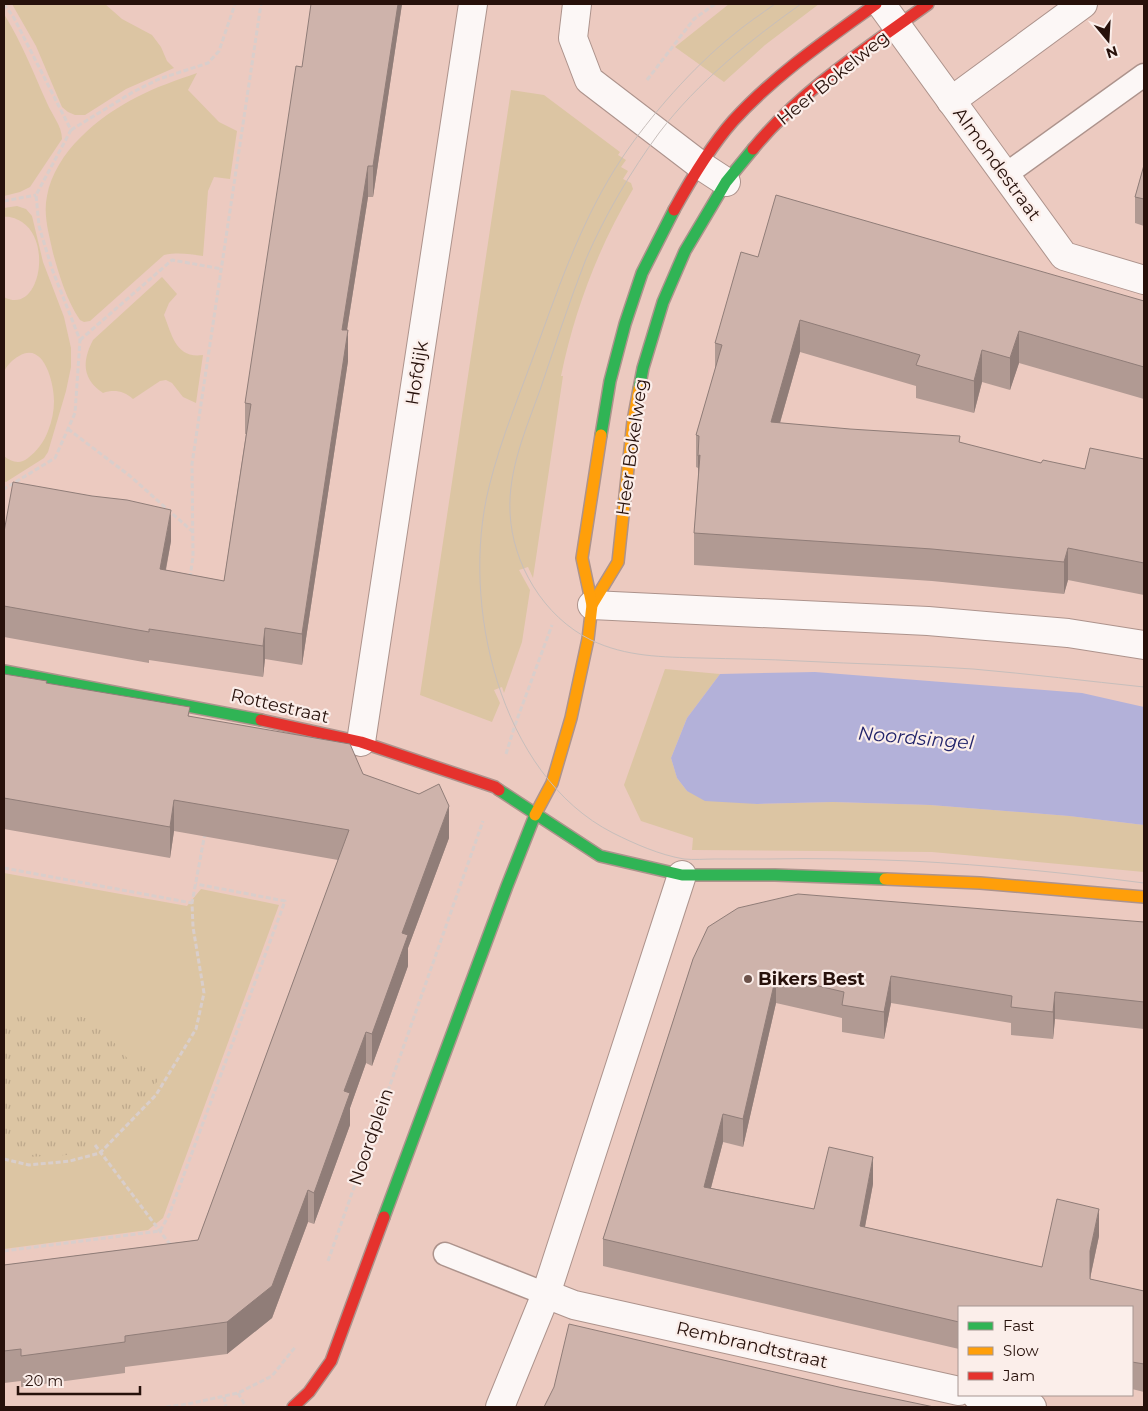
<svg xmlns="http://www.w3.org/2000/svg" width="1148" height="1411" viewBox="0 0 1148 1411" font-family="Montserrat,sans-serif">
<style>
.grass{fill:#dcc5a3}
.park{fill:url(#park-tufts)}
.water{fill:#b3b1d9}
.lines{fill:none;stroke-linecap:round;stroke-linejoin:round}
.lane-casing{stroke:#ad938c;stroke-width:25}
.street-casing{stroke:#ad938c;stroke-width:30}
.fast-casing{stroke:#ad938c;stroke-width:14}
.slow-casing{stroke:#ad938c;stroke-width:14}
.jam-casing{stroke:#ad938c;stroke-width:14}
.path{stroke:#d9cecb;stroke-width:3;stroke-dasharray:5 2.5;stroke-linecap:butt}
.lane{stroke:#fcf7f6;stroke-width:22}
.street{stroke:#fcf7f6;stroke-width:28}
.fast{stroke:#30b455;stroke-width:11}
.slow{stroke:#ff9f0a;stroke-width:11}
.jam{stroke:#e5322d;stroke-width:11}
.tram{stroke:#c7bebb;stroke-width:1}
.wall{fill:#b19a93}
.shaded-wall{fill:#907d78}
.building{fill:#ceb3ab;stroke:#907d78}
.poi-dot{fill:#6c524a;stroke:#fbeeea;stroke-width:2}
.labels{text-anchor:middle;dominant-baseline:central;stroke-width:4.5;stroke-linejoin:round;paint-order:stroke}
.street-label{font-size:18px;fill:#27110b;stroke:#fbeeea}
.poi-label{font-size:18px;font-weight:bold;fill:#27110b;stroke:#fbeeea;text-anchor:start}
.water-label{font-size:19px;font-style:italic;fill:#22246b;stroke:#fbeeea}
</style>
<defs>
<pattern id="park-tufts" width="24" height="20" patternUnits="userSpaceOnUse" patternTransform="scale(1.25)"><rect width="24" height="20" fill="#dcc5a3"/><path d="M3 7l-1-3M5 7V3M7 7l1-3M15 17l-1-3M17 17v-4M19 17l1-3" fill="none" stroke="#bda88b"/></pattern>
</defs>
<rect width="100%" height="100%" fill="#eccac0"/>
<g class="grass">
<polygon points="12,4 105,4 122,19 152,35 161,47 167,61 174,68 126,89 85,115 75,115 68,112 62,107 36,46"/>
<polygon points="729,4 819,4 765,45 724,82 675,47"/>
<path d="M4,14C22,43 33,72 47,103C52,115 62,126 62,139L30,187L20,192L4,196Z"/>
<path d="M197,73L188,90L219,122L237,131L230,179L214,177L208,191L203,256C189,254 178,252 164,255L90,321L84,322L80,320C67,301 59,275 53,253C49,234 43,215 47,196C55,152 99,116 137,97C156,87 177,80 197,73Z"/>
<path d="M511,90L544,95L620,152L618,155L626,160L621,167L628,171L623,179L631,183L633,189C598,248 575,309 561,376H563L533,578L528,567L519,570L530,590L522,642L504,693L502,687L494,690L500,703L492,722L420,695Z"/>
<path d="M17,206L26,209L32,216L43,262L64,317L71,348V367L66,391L48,452L44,458L6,482L4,481V456C11,462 20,465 28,458C37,451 44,442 48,431C52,421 54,411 54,401C54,383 44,341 19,356C12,360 7,365 4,372V297C39,316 53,242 22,222C17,219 10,216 4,217V208Z"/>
<path d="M162,277L177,294L169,303L164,315C172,335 176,359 203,355L196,403L183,397L172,383L166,380L160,381L133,399C124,391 114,389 103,393C82,379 82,361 93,340Z"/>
<polygon points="665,669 720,674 687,718 671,758 677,778 687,791 757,804 833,802 930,805 1069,816 1144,825 1144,872 932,852 692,850 693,838 641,821 624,785"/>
<polygon points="4,873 187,906 201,889 279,905 163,1218 148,1230 4,1249"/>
</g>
<polygon class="park" points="4,1009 53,1009 96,1021 128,1059 162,1076 120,1126 95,1145 67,1155 26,1157 4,1151"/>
<polygon class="water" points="815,672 1082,693 1144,707 1144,825 1069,816 930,805 833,802 757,804 705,801 687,791 677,778 671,758 687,718 720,674"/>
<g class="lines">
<defs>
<g id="lane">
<polyline points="1005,175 1144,75"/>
<polyline points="445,1254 546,1294"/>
</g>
<g id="street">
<polyline points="577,4 573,38 589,80 700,165 726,182"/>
<polyline points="881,4 1064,256 1144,280"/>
<polyline points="951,101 1083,4"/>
<polyline points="592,605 928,621 1068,633 1144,645"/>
<polyline points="361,742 473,4"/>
<polyline points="546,1294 574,1305 959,1391"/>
<polyline points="976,1395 1032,1407"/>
<polyline points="500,1407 546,1294 682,875"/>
</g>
<g id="fast">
<polyline points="639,389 643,368 663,302 685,251 726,182 753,149"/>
<polyline points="601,435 610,381 625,324 642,273 674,210"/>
<polyline points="4,671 261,720"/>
<polyline points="499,790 600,856 682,875 775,875 885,879"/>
<polyline points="384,1217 507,886 535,815"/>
</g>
<g id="slow">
<polyline points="592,605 618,562 633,421 639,389"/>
<polyline points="535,815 552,783 571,718 588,639 592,605 582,558 601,435"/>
<polyline points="885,879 980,883 1144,897"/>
</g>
<g id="jam">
<path d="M753,149C801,90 867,48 928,4"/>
<path d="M674,210C691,179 710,147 733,121C775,75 826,40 876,4"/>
<polyline points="261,720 361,742 495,787 499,790"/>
<polyline points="293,1407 309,1392 331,1361 384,1217"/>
</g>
</defs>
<use href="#lane" class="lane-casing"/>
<use href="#street" class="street-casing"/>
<use href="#fast" class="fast-casing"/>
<use href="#slow" class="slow-casing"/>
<use href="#jam" class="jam-casing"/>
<g class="path">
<polyline points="4,4 14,18 71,130 36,195 39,226 52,269 80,340 75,413 55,458 4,489"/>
<polyline points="647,80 694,19 715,4"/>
<polyline points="71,130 133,92 159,79 208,63 219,51 235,4"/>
<polyline points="4,201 36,195"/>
<polyline points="80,340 172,260 222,269"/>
<polyline points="68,429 130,476 193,532"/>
<polyline points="190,578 193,556 192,464 261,4"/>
<polyline points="506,754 515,725 552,625"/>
<polyline points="4,868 192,903"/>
<polyline points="95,1145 172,1247"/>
<polyline points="4,1159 29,1165 70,1161 100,1153 156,1095 196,1029 204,993 193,927 192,903 205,833"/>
<polyline points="4,1251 160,1231 169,1215 285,901 196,884"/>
<polyline points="328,1261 483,821"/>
<polyline points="238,1393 246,1407"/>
<polyline points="224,1397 226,1407"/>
<polyline points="166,1407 188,1404 238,1393 272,1376 296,1346"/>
</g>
<use href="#lane" class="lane"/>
<use href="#street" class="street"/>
<use href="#fast" class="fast"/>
<use href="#slow" class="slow"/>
<use href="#jam" class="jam"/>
<g class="tram">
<path d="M775,4C761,14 746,24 733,35C693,67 650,116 622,158C584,215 561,280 538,344C521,391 501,438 489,487C460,603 499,775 613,833C635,844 660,855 684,859C694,860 705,859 714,859C732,859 750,859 767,859C815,858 863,859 911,861C989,865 1067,873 1144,883"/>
<path d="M801,4C749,41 698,82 659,133C631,171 605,215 586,259C569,302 555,346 540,390C526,429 508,470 510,512C512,564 544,617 591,640C626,657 663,657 701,658C734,659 767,659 800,661C858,664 915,665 973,669C1030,674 1087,681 1144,687"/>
</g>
</g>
<g class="wall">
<polygon points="402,4 373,197 368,197 347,330 348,361 302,665 265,659 263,677 149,660 149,663 4,637 4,532 171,541 166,570 224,581 246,434 245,434 245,403 302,67"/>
<polygon points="1144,165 1144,226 1135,223 1135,197"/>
<polygon points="758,257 1144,301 1144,399 1019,363 1010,390 982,382 974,413 916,398 916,386 800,352 780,423 960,443 1041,463 1085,469 1144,459 1144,595 1068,580 1064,594 932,581 694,565 694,533 698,479 698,468 696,467 696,435 715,370 715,343"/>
<polygon points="4,674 47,683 190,716 363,774 449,838 408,948 408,966 372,1066 366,1063 350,1108 350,1125 314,1224 308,1222 272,1318 227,1354 125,1367 125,1373 21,1387 21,1381 4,1383 4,1265 198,1240 338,860 174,831 170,858 4,829"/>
<polygon points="1144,922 1144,1029 1055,1019 1053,1039 1011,1035 1011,1023 891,1003 884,1039 842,1032 842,1018 776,1003 743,1147 723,1142 711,1188 814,1209 873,1184 865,1227 1042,1267 1099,1236 1090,1279 1144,1291 1144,1392 1132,1389 1132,1307 959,1307 959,1349 603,1266 603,1239 693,959"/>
</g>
<g class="shaded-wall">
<polygon points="398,4 402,4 373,197 373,166"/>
<polygon points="368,166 368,197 342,361 342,330"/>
<polygon points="800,320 800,352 771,454 771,422"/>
<polygon points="348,330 348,361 302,665 302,634"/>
<polygon points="1019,331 1019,363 1010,390 1010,358"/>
<polygon points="982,350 982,382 974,413 974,381"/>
<polygon points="700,455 698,488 698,456"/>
<polygon points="171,510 171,541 160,600 160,569"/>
<polygon points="1068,548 1068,580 1064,594 1064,562"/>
<polygon points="265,628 265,659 263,677 263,646"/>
<polygon points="174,800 174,831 170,858 170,827"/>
<polygon points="449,806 449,838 408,948 408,966 372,1066 372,1034 402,933"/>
<polygon points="776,976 776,1003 743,1147 743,1119"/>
<polygon points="891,976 891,1003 884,1039 884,1012"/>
<polygon points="1055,992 1055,1019 1053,1039 1053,1012"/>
<polygon points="366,1032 366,1063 350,1108 350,1125 314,1224 314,1193 344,1091"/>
<polygon points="723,1114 723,1142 704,1214 704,1187"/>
<polygon points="873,1157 873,1184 860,1253 860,1226"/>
<polygon points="308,1190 308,1222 272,1318 227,1354 227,1322"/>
<polygon points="1099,1209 1099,1236 1090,1278 1090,1251"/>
</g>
<g class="building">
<polygon points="311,4 398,4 373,166 368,166 342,330 348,330 302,634 265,628 263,646 149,629 149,632 4,606 4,532 13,482 92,496 127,500 171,510 160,569 224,581 251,404 245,403 296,66 302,67"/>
<polygon points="1144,165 1144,199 1135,197"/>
<polygon points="776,195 1144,301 1144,367 1019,331 1010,358 982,350 974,381 916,365 920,355 800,320 771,422 850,429 960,436 959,442 1041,463 1043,460 1085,469 1090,448 1144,459 1144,563 1068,548 1064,562 932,549 694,533 700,455 698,456 699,436 696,435 722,345 715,343 741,252 758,257"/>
<polygon points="4,674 47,681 46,683 190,707 188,716 350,744 363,774 419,794 439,784 449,806 402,933 408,935 372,1034 366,1032 344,1091 350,1093 314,1193 308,1190 272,1286 227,1322 125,1336 125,1342 21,1356 21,1349 4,1351 4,1265 198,1240 349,830 174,800 170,827 4,798"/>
<polygon points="798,894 1144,922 1144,1002 1055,992 1053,1012 1011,1007 1012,996 891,976 884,1012 842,1005 844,992 776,976 743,1119 723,1114 704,1187 814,1209 829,1147 873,1157 860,1226 1042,1267 1057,1199 1099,1209 1090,1251 1090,1279 1144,1291 1144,1364 1132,1362 1132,1307 959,1307 959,1322 603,1239 693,959 708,927 738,908"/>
<polygon points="569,1324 843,1388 934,1407 544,1407 554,1387"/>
</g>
<circle class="poi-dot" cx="748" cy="979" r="5"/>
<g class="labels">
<g class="street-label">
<text transform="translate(833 78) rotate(-39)">Heer Bokelweg</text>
<text transform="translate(997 164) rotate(54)">Almondestraat</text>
<text transform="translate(417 373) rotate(-81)">Hofdijk</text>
<text transform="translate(632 447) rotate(-82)">Heer Bokelweg</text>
<text transform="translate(280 706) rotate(13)">Rottestraat</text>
<text transform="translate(371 1137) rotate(-71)">Noordplein</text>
<text transform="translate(752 1345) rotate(13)">Rembrandtstraat</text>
</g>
<g class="poi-label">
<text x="758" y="979">Bikers Best</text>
</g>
<g class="water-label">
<text transform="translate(916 738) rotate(5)">Noordsingel</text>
</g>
</g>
<rect width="1148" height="1411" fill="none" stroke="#27110b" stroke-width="10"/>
<rect x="958" y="1306" width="175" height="90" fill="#fbeeea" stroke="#a69691"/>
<rect x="968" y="1322" width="25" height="8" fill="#30b455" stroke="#a69691"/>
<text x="1003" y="1331" font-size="15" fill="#27110b">Fast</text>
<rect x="968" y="1347" width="25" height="8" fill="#ff9f0a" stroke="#a69691"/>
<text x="1003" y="1356" font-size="15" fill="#27110b">Slow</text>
<rect x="968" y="1372" width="25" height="8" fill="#e5322d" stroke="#a69691"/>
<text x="1003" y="1381" font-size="15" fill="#27110b">Jam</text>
<g transform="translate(1108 40) rotate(162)" stroke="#fbeeea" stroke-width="4" paint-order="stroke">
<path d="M0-4L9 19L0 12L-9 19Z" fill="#27110b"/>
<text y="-8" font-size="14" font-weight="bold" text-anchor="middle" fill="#27110b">N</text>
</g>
<path d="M18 1386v8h122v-8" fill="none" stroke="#27110b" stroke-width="2.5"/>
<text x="25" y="1386" font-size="15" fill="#27110b" stroke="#fbeeea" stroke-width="4" paint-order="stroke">20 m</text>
</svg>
